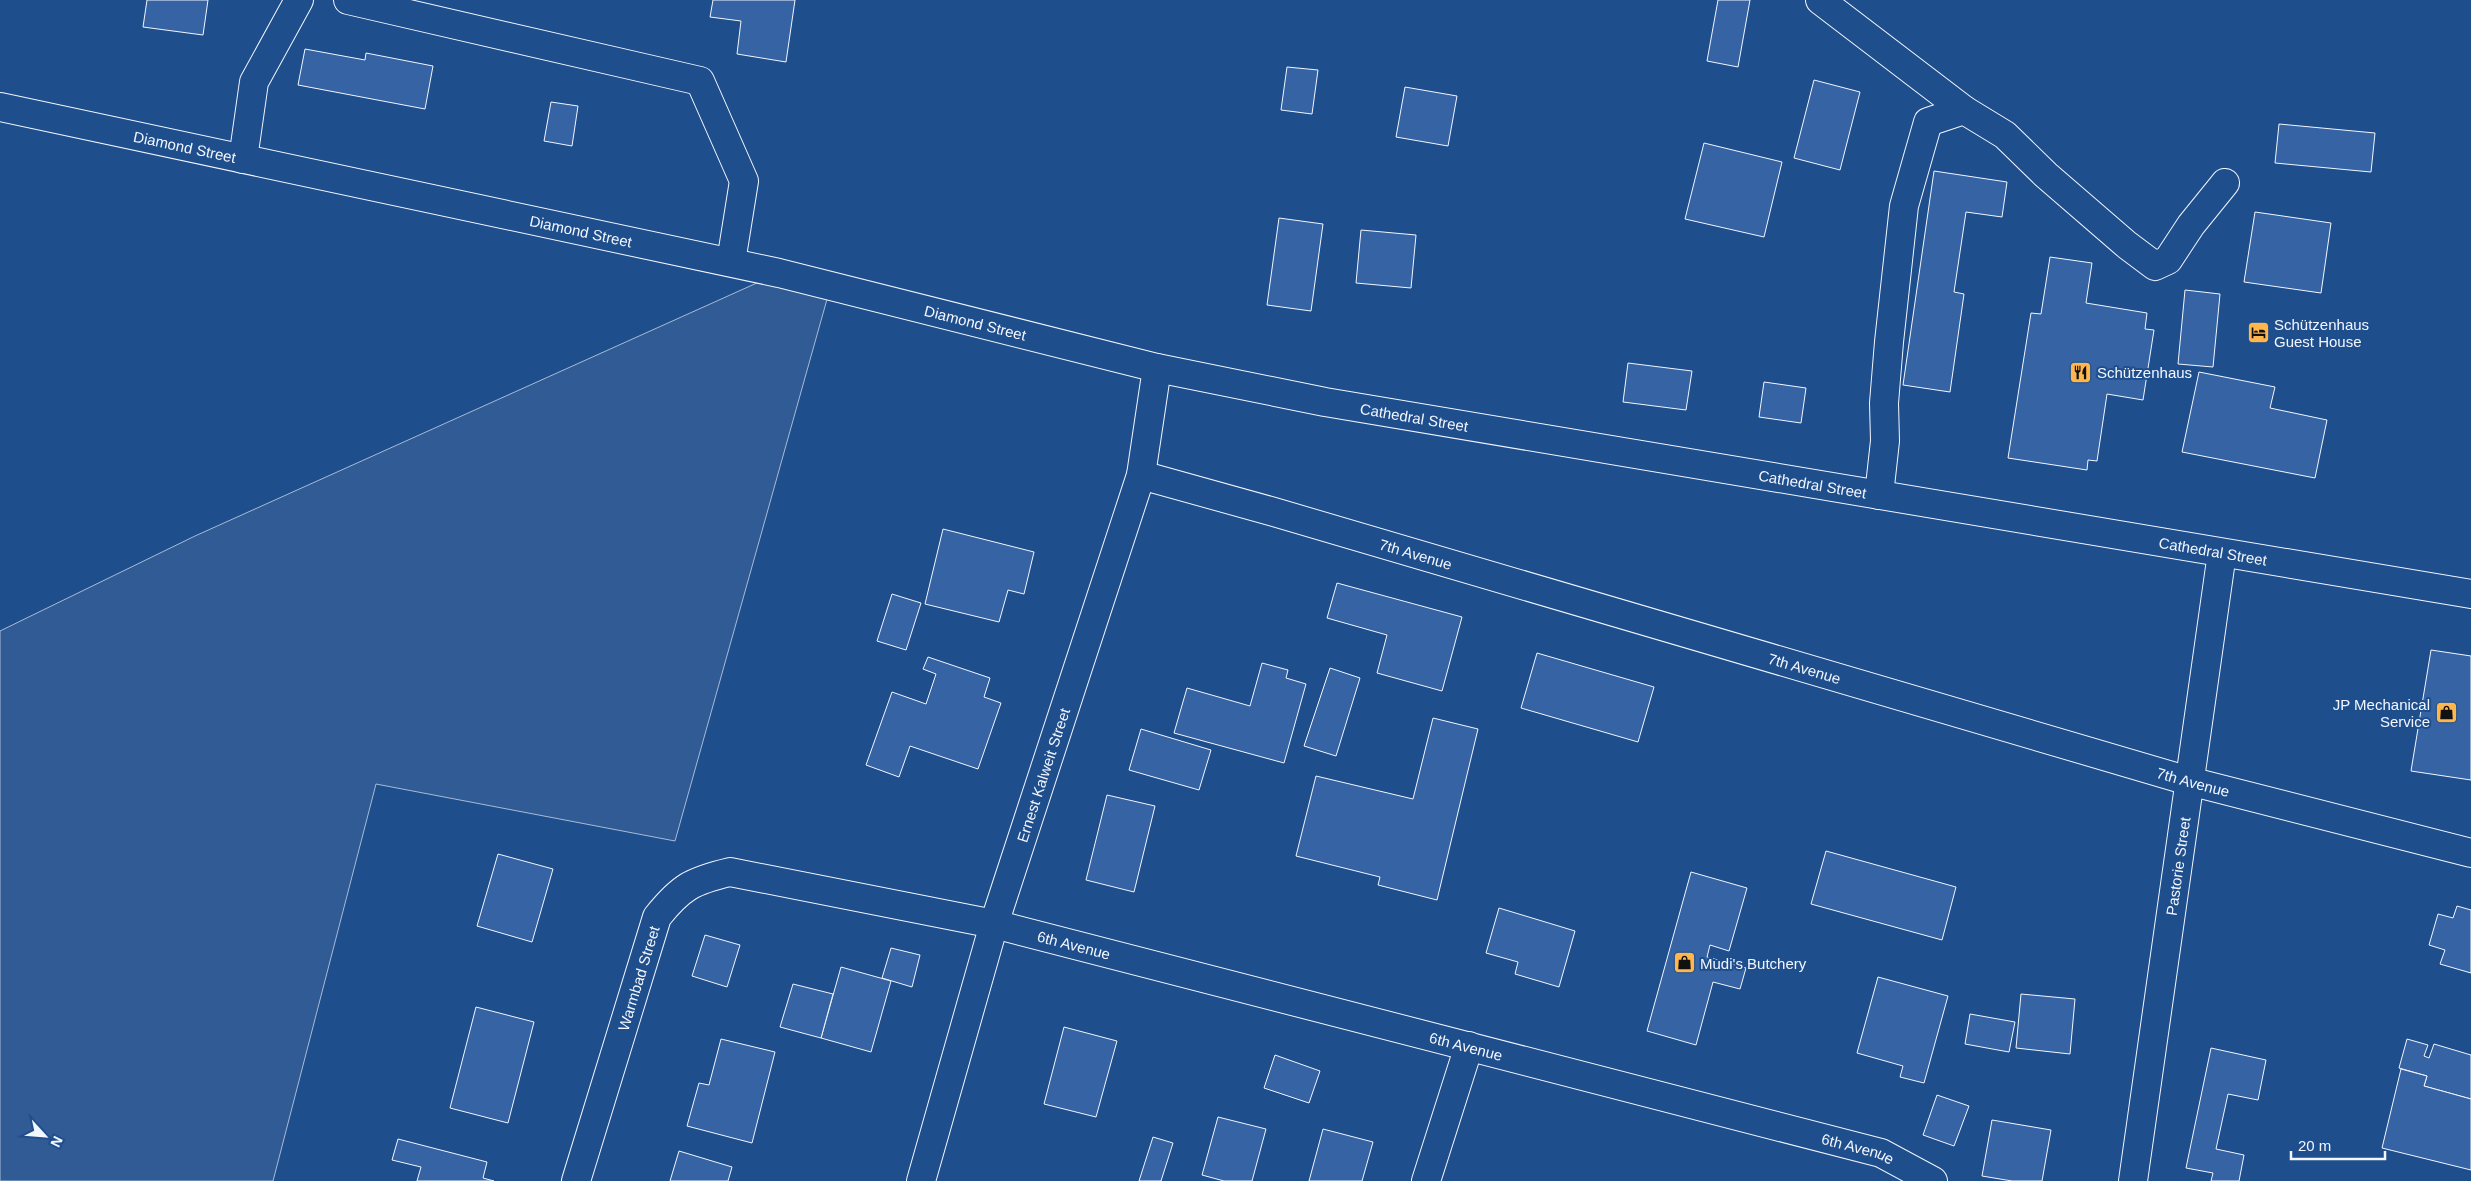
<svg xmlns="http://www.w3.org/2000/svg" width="2471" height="1181" viewBox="0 0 2471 1181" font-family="Arial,sans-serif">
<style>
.built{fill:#305b95;stroke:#a8bbd7}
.building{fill:#3563a3;stroke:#f2f6ff}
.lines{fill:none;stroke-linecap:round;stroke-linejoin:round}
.minor-casing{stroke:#f2f6ff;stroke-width:30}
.minor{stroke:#1f4e8c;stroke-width:28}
.labels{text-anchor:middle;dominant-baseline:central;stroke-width:4;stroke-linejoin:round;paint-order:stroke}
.street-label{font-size:15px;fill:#f2f6ff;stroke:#1f4e8c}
.poi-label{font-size:15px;fill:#f2f6ff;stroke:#1f4e8c;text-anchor:start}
</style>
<rect width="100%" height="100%" fill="#1f4e8c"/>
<polygon class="built" points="779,273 831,285 675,841 376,784 273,1181 0,1181 0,631 195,536"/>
<g class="building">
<polygon points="147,0 208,0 203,35 143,27"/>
<polygon points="713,0 795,0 786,62 737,54 741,21 710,17"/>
<polygon points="1718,0 1750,0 1738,67 1707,61"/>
<polygon points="305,49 365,60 366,53 433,66 425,109 298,85"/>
<polygon points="1287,67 1318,70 1312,114 1281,110"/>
<polygon points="1814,80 1860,92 1840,170 1794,158"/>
<polygon points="1405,87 1457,96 1448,146 1396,137"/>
<polygon points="551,102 578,106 572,146 544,141"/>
<polygon points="2279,124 2375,133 2371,172 2275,163"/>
<polygon points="1704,143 1782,162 1764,237 1685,219"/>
<polygon points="1934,171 2007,182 2002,217 1966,212 1954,292 1964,294 1950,392 1903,385"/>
<polygon points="2255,212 2331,223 2321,293 2244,282"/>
<polygon points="1279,218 1323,224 1311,311 1267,305"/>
<polygon points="1361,230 1416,235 1411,288 1356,283"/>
<polygon points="2050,257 2092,263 2086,303 2147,313 2145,329 2154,330 2143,400 2107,394 2097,461 2088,460 2087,470 2008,458 2031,313 2041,314"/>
<polygon points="2185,290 2220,294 2213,367 2178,364"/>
<polygon points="1628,363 1692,371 1686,410 1623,402"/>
<polygon points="2199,372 2275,387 2270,408 2327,420 2315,478 2182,452"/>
<polygon points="1764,382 1806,388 1801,423 1759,417"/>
<polygon points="943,529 1034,552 1024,594 1008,590 999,622 925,604"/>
<polygon points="1337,583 1462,617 1442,691 1377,673 1387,635 1327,618"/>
<polygon points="892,594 921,603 906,650 877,641"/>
<polygon points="2431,650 2471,656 2471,780 2411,771"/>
<polygon points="1537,653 1654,687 1638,742 1521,708"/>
<polygon points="928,657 990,678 984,697 1001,703 978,769 910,746 899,777 866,765 892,692 926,704 936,674 923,669"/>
<polygon points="1262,663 1288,670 1286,678 1306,684 1284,763 1174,733 1187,688 1250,706"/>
<polygon points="1330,668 1360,678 1336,756 1304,746"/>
<polygon points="1433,718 1478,729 1437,900 1378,885 1380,877 1296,856 1316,776 1413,799"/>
<polygon points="1141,729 1211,750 1199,790 1129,770"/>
<polygon points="1107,795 1155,806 1134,892 1086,880"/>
<polygon points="1826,851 1956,887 1942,940 1811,904"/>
<polygon points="498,854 553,869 532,942 477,926"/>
<polygon points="1691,872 1747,888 1729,951 1710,945 1707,957 1746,968 1740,989 1713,982 1696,1045 1647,1031"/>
<polygon points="2457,906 2471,910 2471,973 2440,964 2445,950 2429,945 2438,914 2453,918"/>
<polygon points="1499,908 1575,931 1559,987 1515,974 1518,962 1486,953"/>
<polygon points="705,935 740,945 727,987 692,976"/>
<polygon points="891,948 920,955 912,987 882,978"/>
<polygon points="841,967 891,981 871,1052 821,1038"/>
<polygon points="1878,977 1948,996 1924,1083 1900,1077 1903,1066 1857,1053"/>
<polygon points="793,984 833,994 821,1038 780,1027"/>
<polygon points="2021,994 2075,999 2070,1054 2016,1048"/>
<polygon points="476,1007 534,1022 508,1123 450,1108"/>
<polygon points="1970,1014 2015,1022 2009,1052 1965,1044"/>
<polygon points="1064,1027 1117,1041 1096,1117 1044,1104"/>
<polygon points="721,1039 775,1052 752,1143 687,1126 699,1083 709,1085"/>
<polygon points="2407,1039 2428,1045 2424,1056 2429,1058 2434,1044 2471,1055 2471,1099 2424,1086 2427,1076 2399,1068"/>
<polygon points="2211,1048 2266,1060 2258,1100 2228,1094 2216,1149 2244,1155 2239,1181 2211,1181 2213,1173 2186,1168"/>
<polygon points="1275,1055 1320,1071 1309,1103 1264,1088"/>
<polygon points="2401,1069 2427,1076 2424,1086 2471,1099 2471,1170 2382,1148"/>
<polygon points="1937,1095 1969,1106 1954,1146 1923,1135"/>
<polygon points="1218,1117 1266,1129 1252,1181 1224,1181 1202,1175"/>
<polygon points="1992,1120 2051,1130 2042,1181 2012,1181 1982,1176"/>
<polygon points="1323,1129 1373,1142 1362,1181 1309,1181"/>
<polygon points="1153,1137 1173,1143 1161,1181 1139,1181"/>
<polygon points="398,1139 487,1162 483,1178 494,1181 417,1181 421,1167 392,1160"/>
<polygon points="679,1151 732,1167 728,1181 670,1181"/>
</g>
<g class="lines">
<defs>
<g id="minor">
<polyline points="348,0 700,81 744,181 731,262"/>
<polyline points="1820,0 1964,110"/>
<path id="s1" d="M0,107L779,273L1157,368L1325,402L2471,594"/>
<polyline points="243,159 254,82 299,0"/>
<path id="s2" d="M1141,475L1274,512L2189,781L2471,853"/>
<polyline points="1879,495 1885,441 1884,403 1889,342 1904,206 1928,122 1964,110 2005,135 2046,175 2127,245 2155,266 2168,260 2191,225 2225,183"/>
<path id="s3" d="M576,1181L657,917C681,887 692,881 730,872L994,924L1881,1153L1933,1181"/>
<path id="s4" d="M921,1181L994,924L1141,475L1157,368"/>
<polyline points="1426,1181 1469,1046"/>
<path id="s5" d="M2133,1181L2222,553"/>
</g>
</defs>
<use href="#minor" class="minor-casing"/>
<use href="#minor" class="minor"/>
</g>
<defs>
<symbol id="hotel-square" viewBox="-11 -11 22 22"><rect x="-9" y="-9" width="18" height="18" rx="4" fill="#ffb74d" stroke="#1f4e8c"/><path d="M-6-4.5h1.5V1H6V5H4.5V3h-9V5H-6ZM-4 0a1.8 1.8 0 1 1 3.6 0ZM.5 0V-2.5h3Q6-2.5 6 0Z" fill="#111"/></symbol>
<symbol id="restaurant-square" viewBox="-11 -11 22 22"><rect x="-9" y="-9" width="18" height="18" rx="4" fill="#ffb74d" stroke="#1f4e8c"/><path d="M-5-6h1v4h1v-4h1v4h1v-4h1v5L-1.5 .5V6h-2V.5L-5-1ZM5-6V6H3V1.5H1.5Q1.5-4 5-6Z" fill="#111"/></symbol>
<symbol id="shop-square" viewBox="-11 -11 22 22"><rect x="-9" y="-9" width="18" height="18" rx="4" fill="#ffb74d" stroke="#1f4e8c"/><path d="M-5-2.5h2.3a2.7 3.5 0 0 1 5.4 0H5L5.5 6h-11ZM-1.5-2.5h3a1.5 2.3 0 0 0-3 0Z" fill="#111"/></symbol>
</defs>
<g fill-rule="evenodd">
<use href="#hotel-square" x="2246" y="320" width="25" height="25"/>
<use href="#restaurant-square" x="2068" y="360" width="25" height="25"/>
<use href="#shop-square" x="2434" y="700" width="25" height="25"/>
<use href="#shop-square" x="1672" y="950" width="25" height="25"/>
</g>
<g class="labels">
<g class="street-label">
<text stroke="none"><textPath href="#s1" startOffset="189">Diamond Street</textPath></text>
<text stroke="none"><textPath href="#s1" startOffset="594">Diamond Street</textPath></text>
<text stroke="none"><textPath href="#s1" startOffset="999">Diamond Street</textPath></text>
<text stroke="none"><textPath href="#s1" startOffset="1448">Cathedral Street</textPath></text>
<text stroke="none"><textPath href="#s1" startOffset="1852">Cathedral Street</textPath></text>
<text stroke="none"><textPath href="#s1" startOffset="2258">Cathedral Street</textPath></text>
<text stroke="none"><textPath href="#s2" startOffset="286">7th Avenue</textPath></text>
<text stroke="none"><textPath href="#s2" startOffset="691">7th Avenue</textPath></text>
<text stroke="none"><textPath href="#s4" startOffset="424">Ernest Kalweit Street</textPath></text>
<text stroke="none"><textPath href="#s2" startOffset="1096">7th Avenue</textPath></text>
<text stroke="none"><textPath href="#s5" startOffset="318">Pastorie Street</textPath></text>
<text stroke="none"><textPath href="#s3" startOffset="716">6th Avenue</textPath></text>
<text stroke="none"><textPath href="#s3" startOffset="212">Warmbad Street</textPath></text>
<text stroke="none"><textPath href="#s3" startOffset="1121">6th Avenue</textPath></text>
<text stroke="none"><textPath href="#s3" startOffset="1526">6th Avenue</textPath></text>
</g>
<g class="poi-label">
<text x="2274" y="324">Schützenhaus<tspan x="2274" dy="17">Guest House</tspan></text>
<text x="2097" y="372">Schützenhaus</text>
<text x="2430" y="704" text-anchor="end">JP Mechanical<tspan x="2430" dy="17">Service</tspan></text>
<text x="1700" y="963">Mudi's Butchery</text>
</g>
</g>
<g transform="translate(45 1136) rotate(116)" stroke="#1f4e8c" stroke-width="4" paint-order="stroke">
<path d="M0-4L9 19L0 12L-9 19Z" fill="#f2f6ff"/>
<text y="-8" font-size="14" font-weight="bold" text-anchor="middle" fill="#f2f6ff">N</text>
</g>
<path d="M2291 1151v8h94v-8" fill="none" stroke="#f2f6ff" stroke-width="2.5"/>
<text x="2298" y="1151" font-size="15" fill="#f2f6ff" stroke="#1f4e8c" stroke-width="4" paint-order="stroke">20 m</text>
</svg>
